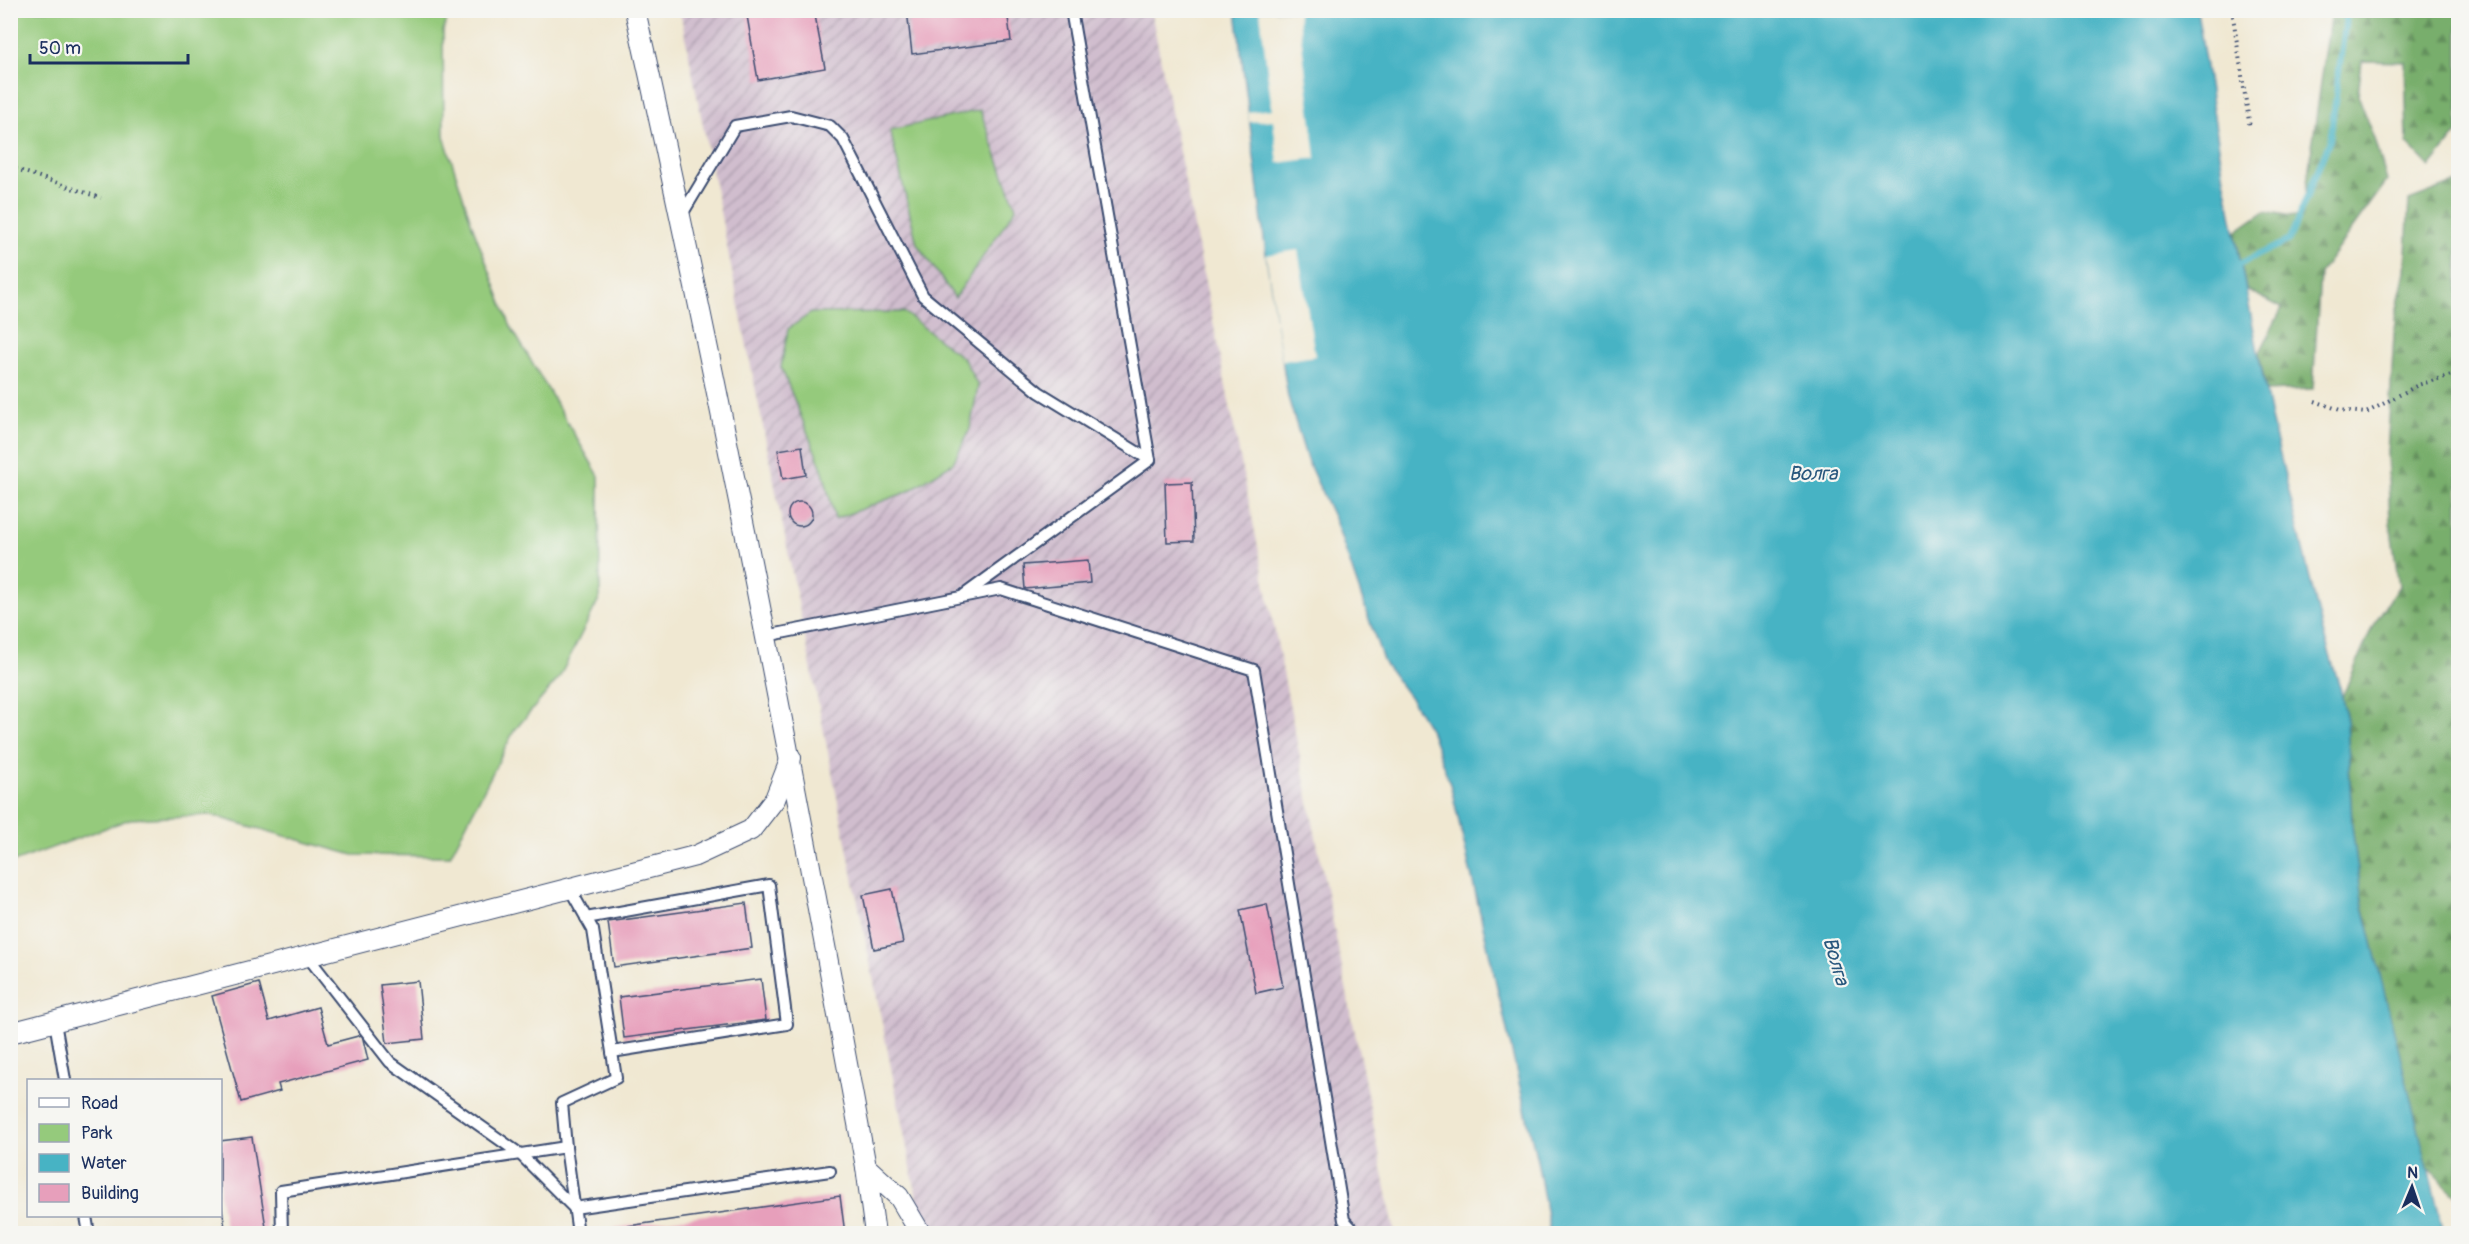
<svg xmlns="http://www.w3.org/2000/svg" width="2469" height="1244" viewBox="0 0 2469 1244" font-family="Pangolin,sans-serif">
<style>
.industrial{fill:url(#industrial-furrows)}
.green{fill:#95ca7c;stroke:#587c6d;stroke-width:1.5}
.forest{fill:url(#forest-firs);stroke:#4a6e65;stroke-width:1.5}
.water{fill:#47b3c4;stroke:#317191;stroke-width:1.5}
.pier{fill:#f0e8d2}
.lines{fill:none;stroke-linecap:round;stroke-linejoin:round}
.stream{stroke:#47b3c4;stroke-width:6}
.building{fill:#e79fbb}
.service-casing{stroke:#3b4b6f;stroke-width:14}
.minor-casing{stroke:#3b4b6f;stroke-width:22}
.path{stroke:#3b4b6f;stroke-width:4;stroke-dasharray:1.5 4.5;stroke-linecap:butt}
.service{stroke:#fff;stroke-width:10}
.minor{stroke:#fff;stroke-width:20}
.labels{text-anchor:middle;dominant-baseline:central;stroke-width:4.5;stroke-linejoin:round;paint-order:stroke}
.water-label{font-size:20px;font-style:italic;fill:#28577d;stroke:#f6f6f2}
</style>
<defs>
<pattern id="industrial-furrows" width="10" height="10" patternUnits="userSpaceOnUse" patternTransform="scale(1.5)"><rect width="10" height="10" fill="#d0bdce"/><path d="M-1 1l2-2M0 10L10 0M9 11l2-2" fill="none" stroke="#a89aaa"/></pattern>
<pattern id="forest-firs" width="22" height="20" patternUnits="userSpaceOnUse" patternTransform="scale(1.5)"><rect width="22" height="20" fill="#78ae6c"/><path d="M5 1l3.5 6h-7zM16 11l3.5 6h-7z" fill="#628e5c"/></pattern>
</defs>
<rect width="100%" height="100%" fill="#f6f6f2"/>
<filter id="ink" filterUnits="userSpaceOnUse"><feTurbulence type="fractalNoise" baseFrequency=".0167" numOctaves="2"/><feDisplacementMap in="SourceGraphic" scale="12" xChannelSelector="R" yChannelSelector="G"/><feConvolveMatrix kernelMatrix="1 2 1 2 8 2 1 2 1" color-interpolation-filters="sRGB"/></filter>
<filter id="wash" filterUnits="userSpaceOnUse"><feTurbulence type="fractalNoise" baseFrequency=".008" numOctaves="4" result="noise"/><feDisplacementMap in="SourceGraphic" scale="24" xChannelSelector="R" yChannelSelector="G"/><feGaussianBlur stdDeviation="1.35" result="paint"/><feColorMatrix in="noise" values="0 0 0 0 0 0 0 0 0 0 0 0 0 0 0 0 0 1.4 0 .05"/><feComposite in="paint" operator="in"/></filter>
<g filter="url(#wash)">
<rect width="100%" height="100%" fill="#f0e8d2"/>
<polygon class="industrial" points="680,11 1151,11 1395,1233 924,1233"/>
<g class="green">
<polygon points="11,10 450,11 443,31 444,136 472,225 511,327 599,476 600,597 559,678 514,731 450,856 353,855 210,815 130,819 11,863"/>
<polygon points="980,110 1016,208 955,298 917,244 890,130"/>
<polygon points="904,312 964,359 978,386 970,429 953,463 907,492 835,519 823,471 781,367 788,329 811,313"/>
</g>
<g class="forest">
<polygon points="2331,11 2458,11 2458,132 2430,167 2407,143 2405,62 2362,61 2358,95 2375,139 2387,181 2320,273 2313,389 2266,391 2259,354 2282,308 2246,289 2235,232 2265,211 2302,218"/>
<polygon points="2458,182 2458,1197 2426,1166 2362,902 2352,826 2347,721 2342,697 2373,625 2399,586 2390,522 2387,453 2395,318 2405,271 2409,201"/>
</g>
<polygon class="water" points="1236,11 2197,11 2224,178 2271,418 2324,636 2340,687 2347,721 2352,826 2362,902 2444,1233 1550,1233 1538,1165 1451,787 1431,732 1413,702 1384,663 1336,523 1307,460 1288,397 1266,255"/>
<g class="pier">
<polygon points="1260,11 1298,11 1316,158 1278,163 1273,120 1249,122 1248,112 1272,109"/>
<polygon points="1298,250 1315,356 1282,361 1266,255"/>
</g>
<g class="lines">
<polyline class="stream" points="2235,266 2289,240 2330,140 2347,10"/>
</g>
<g id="blocks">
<g class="building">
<polygon points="746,10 814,10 825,68 758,80"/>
<polygon points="907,10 1007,10 1011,41 912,54"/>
<polygon points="802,446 806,475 783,479 778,450"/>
<polygon points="1192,482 1194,541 1167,542 1165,483"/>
<circle cx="800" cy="514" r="12"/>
<polygon points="1088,560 1090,583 1025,589 1023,565"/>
<polygon points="892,889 903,943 874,949 863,895"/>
<polygon points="746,903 752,948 614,967 608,922"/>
<polygon points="1267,904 1283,987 1256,993 1240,910"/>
<polygon points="761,979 766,1020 624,1038 619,997"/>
<polygon points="418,981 424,1039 387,1043 380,985"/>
<polygon points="259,983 269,1021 318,1007 328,1044 362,1035 368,1060 278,1084 280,1091 241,1102 212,996"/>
<polygon points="252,1137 267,1234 226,1234 220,1195 220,1141"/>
<polygon points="840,1196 845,1234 614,1234 614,1228"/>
</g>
</g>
</g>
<g filter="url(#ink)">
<use href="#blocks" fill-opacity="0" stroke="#3b4b6f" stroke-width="1.5"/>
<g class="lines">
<defs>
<g id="service">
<polyline points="681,216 735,126 791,116 830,126 843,139 923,296 1039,392 1150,460"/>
<polyline points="964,595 1150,460 1071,10"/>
<polyline points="766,636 1001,589 1254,670 1344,1220 1357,1234"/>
<polyline points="586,918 769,885 787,1024 612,1052"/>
<polyline points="308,957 390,1062 520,1154 574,1208 830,1171"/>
<polyline points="55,1022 65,1080"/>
<polyline points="566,1147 562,1103 616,1078 593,930 570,889"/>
<polyline points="86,1216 89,1234"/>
<polyline points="282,1234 281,1191 566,1147 578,1234"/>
</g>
<g id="minor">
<path d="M635,10C721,394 795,780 866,1167L899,1197L921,1234"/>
<polyline points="10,1033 695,856 751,830 775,799 791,758"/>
<polyline points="866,1167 875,1234"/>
</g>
</defs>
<use href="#service" class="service-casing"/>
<use href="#minor" class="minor-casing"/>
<g class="path">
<polyline points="2232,10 2250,128"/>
<polyline points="10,167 101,198"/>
<polyline points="2315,401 2340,410 2366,413 2418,385 2458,373"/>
</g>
<use href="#service" class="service"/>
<use href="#minor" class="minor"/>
</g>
</g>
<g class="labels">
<g class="water-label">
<text x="1813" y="473">Волга</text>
<text transform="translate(1836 961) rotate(74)">Волга</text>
</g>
</g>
<rect width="2469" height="1244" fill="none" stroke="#f6f6f2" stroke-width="36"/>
<rect x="27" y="1079" width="195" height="138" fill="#f6f6f2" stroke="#9ea6b7" stroke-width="1.5"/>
<rect x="39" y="1098" width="30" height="9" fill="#ffffff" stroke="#9ea6b7" stroke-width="1.5"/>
<text x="81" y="1109" font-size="18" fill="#1b2f5e">Road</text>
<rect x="39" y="1124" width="30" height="18" fill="#95ca7c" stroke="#9ea6b7" stroke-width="1.5"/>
<text x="81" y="1139" font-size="18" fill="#1b2f5e">Park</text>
<rect x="39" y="1154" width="30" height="18" fill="#47b3c4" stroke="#9ea6b7" stroke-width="1.5"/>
<text x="81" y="1169" font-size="18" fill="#1b2f5e">Water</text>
<rect x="39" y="1184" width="30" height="18" fill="#e79fbb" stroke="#9ea6b7" stroke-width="1.5"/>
<text x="81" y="1199" font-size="18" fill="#1b2f5e">Building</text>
<g transform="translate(2412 1187) rotate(2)" stroke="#f6f6f2" stroke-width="4.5" paint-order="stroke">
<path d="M0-4.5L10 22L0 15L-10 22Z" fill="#1b2f5e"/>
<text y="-9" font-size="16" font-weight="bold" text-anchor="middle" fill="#1b2f5e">N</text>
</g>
<path d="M30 54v9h158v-9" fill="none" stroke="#1b2f5e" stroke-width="3"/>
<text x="39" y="54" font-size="18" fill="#1b2f5e" stroke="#f6f6f2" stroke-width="4.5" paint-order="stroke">50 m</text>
</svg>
